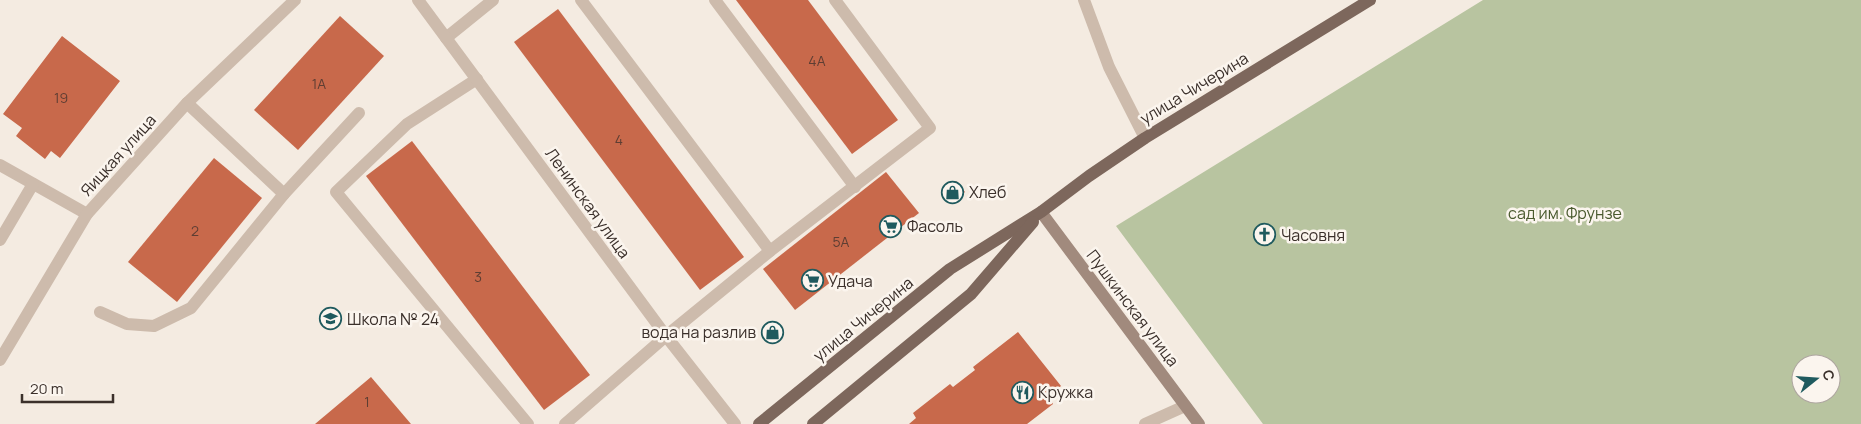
<svg xmlns="http://www.w3.org/2000/svg" width="1861" height="424" viewBox="0 0 1861 424" font-family="Manrope,sans-serif">
<style>
.green{fill:#b8c4a0;fill-rule:evenodd}
.building{fill:#c8694b}
.lines{fill:none;stroke-linecap:round;stroke-linejoin:round}
.service{stroke:#cdbbac;stroke-width:12}
.minor{stroke:#cdbbac;stroke-width:12}
.secondary{stroke:#a18a7d;stroke-width:12}
.primary{stroke:#7d675c;stroke-width:12}
.labels{text-anchor:middle;dominant-baseline:central;stroke-width:5;stroke-linejoin:round;paint-order:stroke}
.number-label{font-size:14px;fill:#5e3e33}
.street-label{font-size:16px;fill:#3b302b;stroke:#fbf5ee}
.poi-label{font-size:16px;fill:#3b302b;stroke:#fbf5ee;text-anchor:start}
.park-label{font-size:16px;fill:#4a5a2e;stroke:#fbf5ee}
</style>
<rect width="100%" height="100%" fill="#f4ebe1"/>
<path class="green" d="M1483,0H1861V424H1263L1116,226ZM1801,364H1831V394H1801Z"/>
<g class="building">
<polygon points="736,0 808,0 898,120 852,154"/>
<polygon points="558,9 744,257 700,290 514,42"/>
<polygon points="340,16 384,56 298,150 254,110"/>
<polygon points="62,36 120,81 60,158 51,151 45,159 16,136 22,128 3,114"/>
<polygon points="412,141 590,375 544,410 366,176"/>
<polygon points="214,158 262,198 177,302 128,262"/>
<polygon points="886,172 919,213 795,310 763,269"/>
<polygon points="956,181 965,192 950,203 942,192"/>
<polygon points="1018,332 1061,386 1048,397 1053,404 1027,424 909,424 916,418 913,413 950,384 953,387 975,370 973,367"/>
<polygon points="371,377 411,424 315,424"/>
</g>
<g class="lines">
<g class="service">
<polyline points="581,0 770,251"/>
<polyline points="715,0 855,187"/>
<polyline points="446,38 493,0"/>
<polyline points="477,79 407,124 336,192 528,424"/>
<polyline points="187,103 284,194 359,113"/>
<polyline points="0,165 87,214"/>
<polyline points="0,240 33,184"/>
<polyline points="100,312 127,324 154,326 191,308 284,194"/>
<polyline points="565,424 666,336 770,251 930,128 835,0"/>
<polyline points="1145,424 1185,406"/>
</g>
<g class="minor">
<polyline points="418,0 666,336 735,424"/>
<polyline points="1084,0 1109,67 1145,138"/>
<polyline points="0,360 87,214 187,103 295,0"/>
</g>
<polyline class="secondary" points="1041,212 1199,424"/>
<g class="primary">
<polyline points="759,424 950,269 1041,212 1089,176 1145,138 1370,0"/>
<polyline points="813,424 971,294 1033,222"/>
</g>
</g>
<defs>
<symbol id="shop-ring" viewBox="-11 -11 22 22"><circle r="9.5" fill="#fbf5ee" stroke="#1f5a5e" stroke-width="1.5"/><path d="M-5-2.5h2.3a2.7 3.5 0 0 1 5.4 0H5L5.5 6h-11ZM-1.5-2.5h3a1.5 2.3 0 0 0-3 0Z" fill="#1f5a5e"/></symbol>
<symbol id="supermarket-ring" viewBox="-11 -11 22 22"><circle r="9.5" fill="#fbf5ee" stroke="#1f5a5e" stroke-width="1.5"/><path d="M-6-5.5h2.5l.6 2H6L4.5 2H-2.5L-4.4-4H-6ZM-1.5 3.2a1.3 1.3 0 1 0 .1 0ZM3 3.2a1.3 1.3 0 1 0 .1 0Z" fill="#1f5a5e"/></symbol>
<symbol id="church-ring" viewBox="-11 -11 22 22"><circle r="9.5" fill="#fbf5ee" stroke="#1f5a5e" stroke-width="1.5"/><path d="M-1.2-6h2.4v3.5h3.3v2.4h-3.3V6h-2.4V-.1h-3.3v-2.4h3.3Z" fill="#1f5a5e"/></symbol>
<symbol id="school-ring" viewBox="-11 -11 22 22"><circle r="9.5" fill="#fbf5ee" stroke="#1f5a5e" stroke-width="1.5"/><path d="M0-5L7-2L0 1L-7-2ZM-4 1L0 2.5L4 1V4Q0 6-4 4Z" fill="#1f5a5e"/></symbol>
<symbol id="restaurant-ring" viewBox="-11 -11 22 22"><circle r="9.5" fill="#fbf5ee" stroke="#1f5a5e" stroke-width="1.5"/><path d="M-5-6h1v4h1v-4h1v4h1v-4h1v5L-1.5 .5V6h-2V.5L-5-1ZM5-6V6H3V1.5H1.5Q1.5-4 5-6Z" fill="#1f5a5e"/></symbol>
</defs>
<g fill-rule="evenodd">
<use href="#shop-ring" x="940" y="180" width="25" height="25"/>
<use href="#supermarket-ring" x="878" y="214" width="25" height="25"/>
<use href="#church-ring" x="1252" y="222" width="25" height="25"/>
<use href="#supermarket-ring" x="800" y="268" width="25" height="25"/>
<use href="#school-ring" x="318" y="306" width="25" height="25"/>
<use href="#shop-ring" x="760" y="320" width="25" height="25"/>
<use href="#restaurant-ring" x="1010" y="380" width="25" height="25"/>
</g>
<g class="labels">
<g class="number-label">
<text x="817" y="60">4А</text>
<text x="319" y="83">1А</text>
<text x="61" y="97">19</text>
<text x="619" y="139">4</text>
<text x="195" y="230">2</text>
<text x="841" y="241">5А</text>
<text x="478" y="276">3</text>
<text x="367" y="401">1</text>
</g>
<g class="street-label">
<text transform="translate(1194 88) rotate(-31)">улица Чичерина</text>
<text transform="translate(118 155) rotate(-48)">Яицкая улица</text>
<text transform="translate(588 203) rotate(54)">Ленинская улица</text>
<text transform="translate(1133 308) rotate(53)">Пушкинская улица</text>
<text transform="translate(863 319) rotate(-39)">улица Чичерина</text>
</g>
<g class="poi-label">
<text x="969" y="192">Хлеб</text>
<text x="907" y="226">Фасоль</text>
<text x="1281" y="235">Часовня</text>
<text x="828" y="281">Удача</text>
<text x="347" y="319">Школа № 24</text>
<text x="756" y="332" text-anchor="end">вода на разлив</text>
<text x="1038" y="392">Кружка</text>
</g>
<g class="park-label">
<text x="1565" y="213">сад им. Фрунзе</text>
</g>
</g>
<g transform="translate(1816 379) rotate(73)"><circle r="24" fill="#fbf5ee" stroke="#aea6a0"/>
<path d="M0-4L9 19L0 12L-9 19Z" fill="#1f5a5e"/>
<text y="-8" font-size="14" font-weight="bold" text-anchor="middle" fill="#3b302b">С</text>
</g>
<path d="M22 394v8h91v-8" fill="none" stroke="#3b302b" stroke-width="2.5"/>
<text x="30" y="394" font-size="15" fill="#3b302b" stroke="#fbf5ee" stroke-width="4" paint-order="stroke">20 m</text>
</svg>
